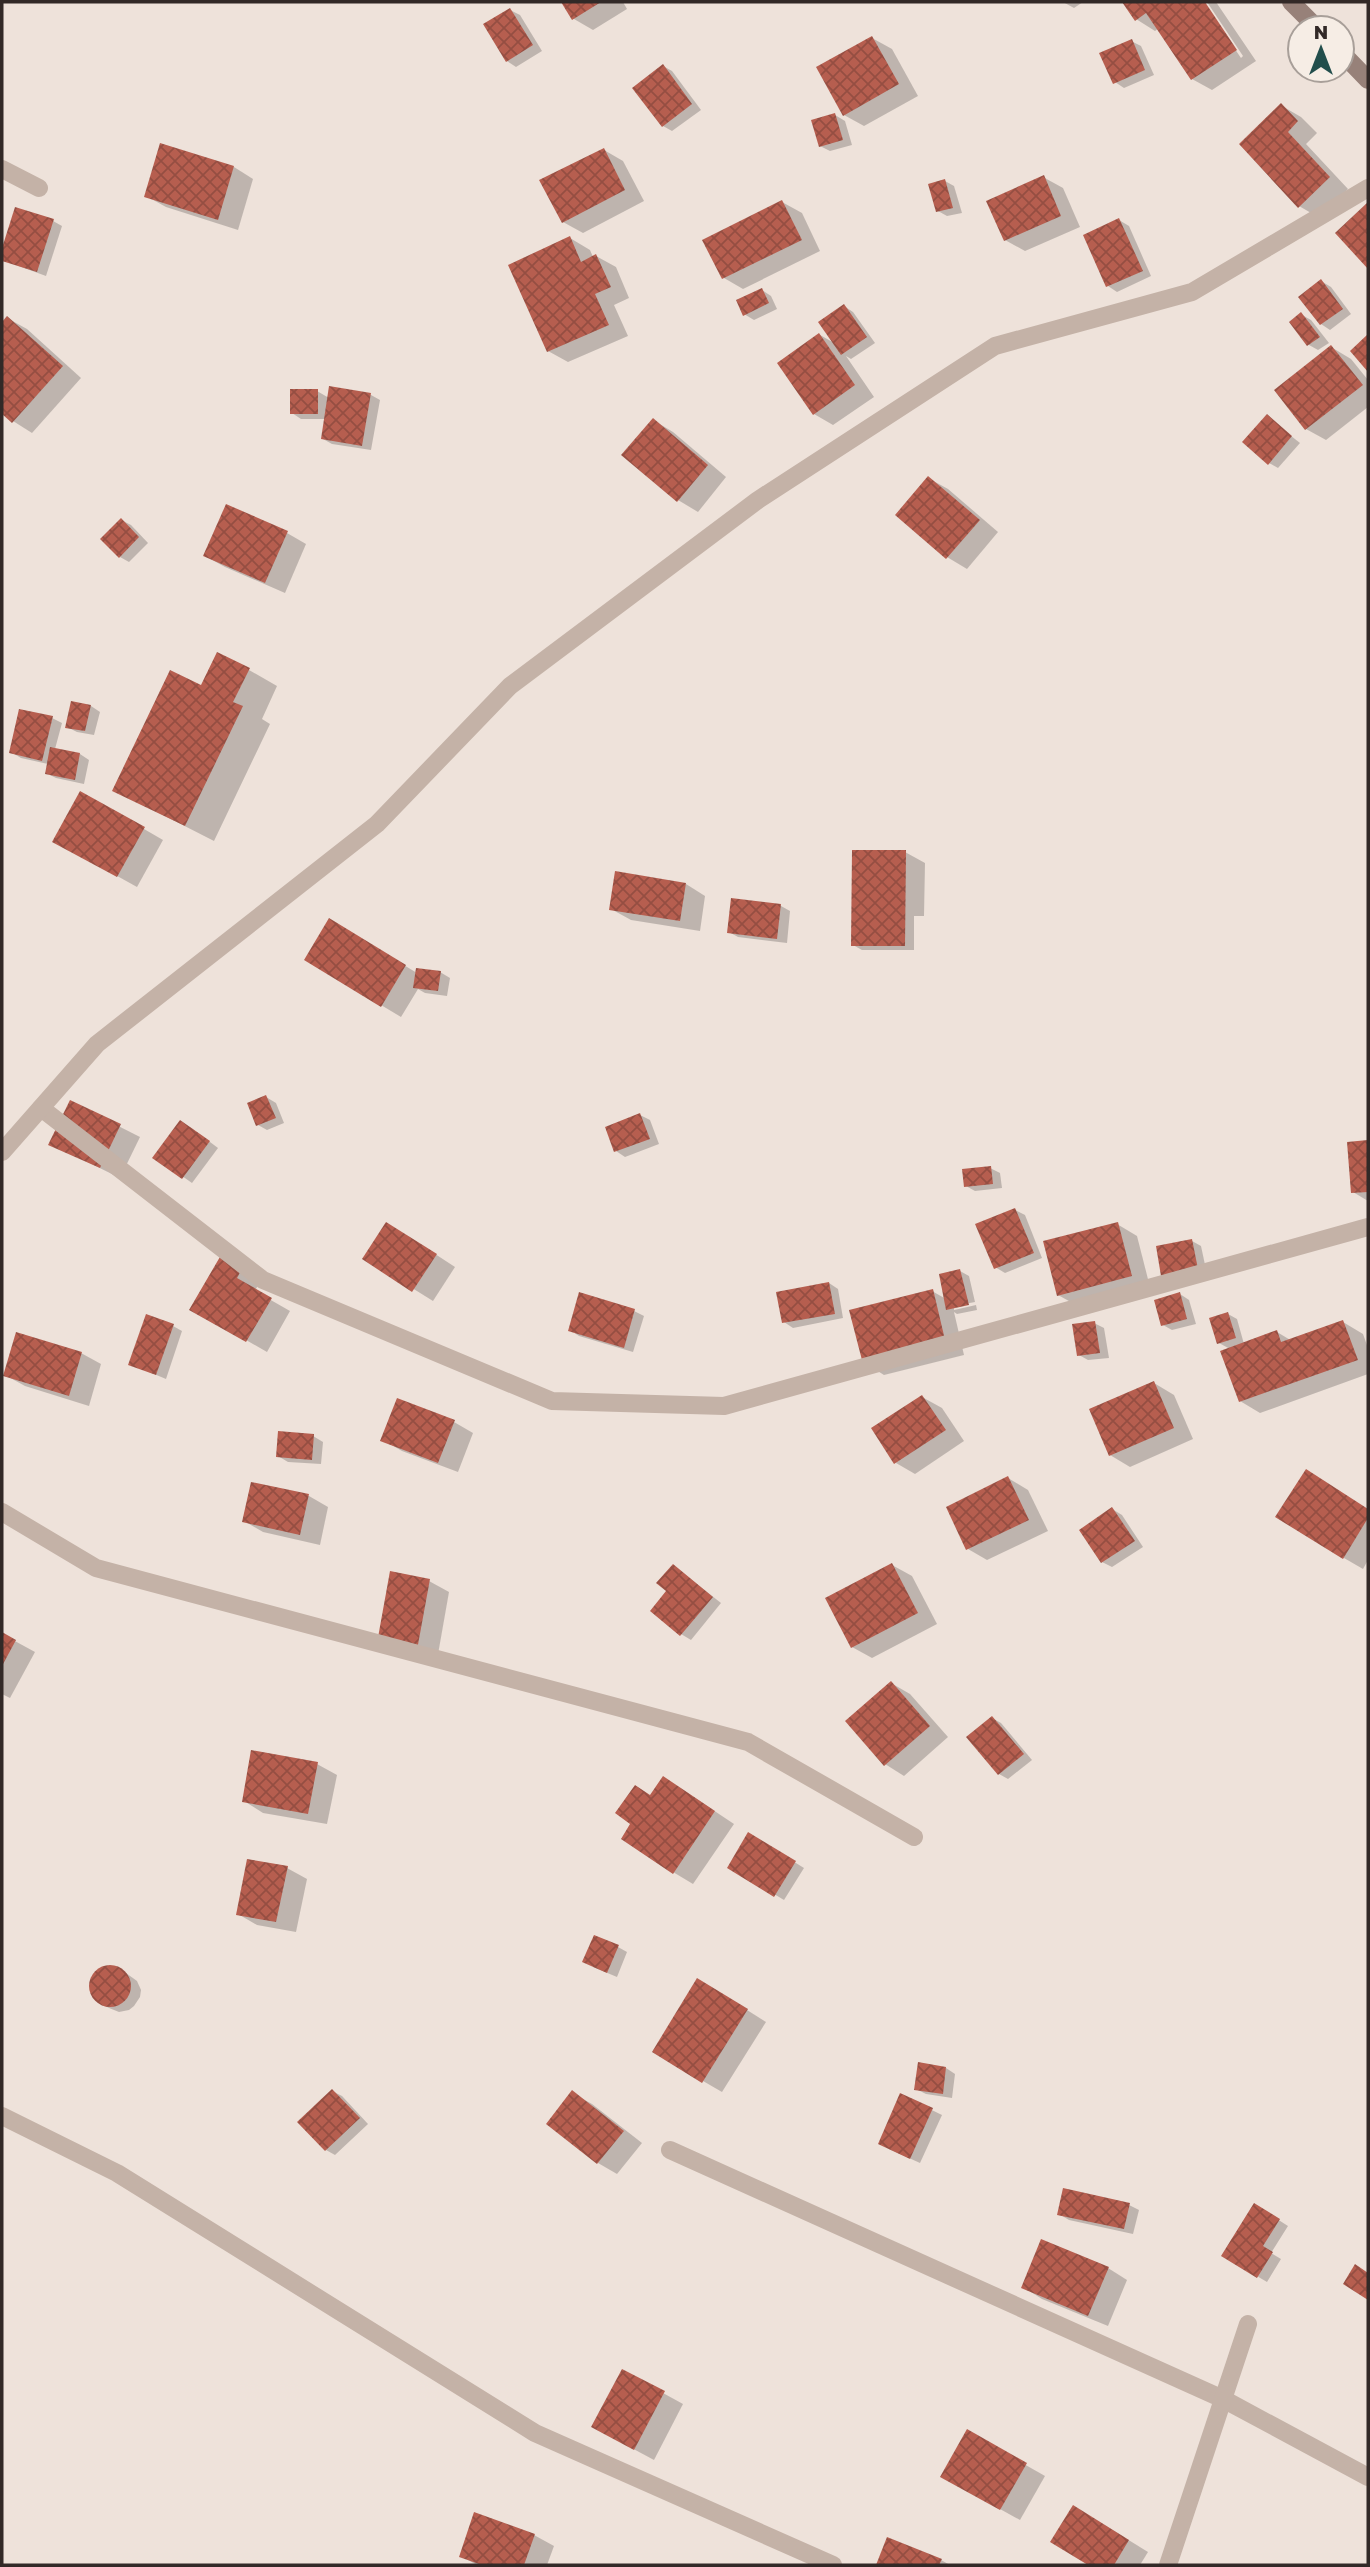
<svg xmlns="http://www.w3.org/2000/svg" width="1370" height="2567" viewBox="0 0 1370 2567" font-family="'Golos Text',sans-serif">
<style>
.shadow{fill:#0003}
.building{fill:url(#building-cross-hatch)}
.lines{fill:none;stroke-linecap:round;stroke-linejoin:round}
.service{stroke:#c4b2a7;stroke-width:18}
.minor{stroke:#c4b2a7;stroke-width:18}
.secondary{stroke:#978179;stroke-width:18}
</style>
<defs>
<pattern id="building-cross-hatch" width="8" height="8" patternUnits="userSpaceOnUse" patternTransform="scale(1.75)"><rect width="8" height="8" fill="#b65e4f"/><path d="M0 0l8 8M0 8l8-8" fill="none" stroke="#954e42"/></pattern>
</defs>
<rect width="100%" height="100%" fill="#eee2da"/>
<g class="shadow">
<polygon points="563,2 623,2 627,9 593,30 574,19"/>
<polygon points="1063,2 1083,2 1074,8"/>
<polygon points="1124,2 1203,2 1241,58 1243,56 1207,2 1216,2 1256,61 1212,90 1192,79 1159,28 1155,31 1136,19"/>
<polygon points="510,10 520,15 542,51 516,67 507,61"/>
<polygon points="872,38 892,49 918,96 864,126 844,115"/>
<polygon points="1131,41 1141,46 1154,75 1124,88 1115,82"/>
<polygon points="663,66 672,71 701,110 672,131 663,126"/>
<polygon points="1282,106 1301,117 1317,133 1306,144 1348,189 1318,217 1299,206"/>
<polygon points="835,115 845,121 852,145 830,151 820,146"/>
<polygon points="604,150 623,161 644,201 583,233 563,222"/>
<polygon points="234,167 253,179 238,230 166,207 146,196"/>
<polygon points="1043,177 1063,188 1080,227 1025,251 1005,240"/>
<polygon points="945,181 954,186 962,213 947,216 938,211"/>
<polygon points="782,202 802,213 820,251 743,289 724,278"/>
<polygon points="16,209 53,221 62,226 46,276 2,260"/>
<polygon points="1119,220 1129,226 1151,276 1117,292 1108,286"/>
<polygon points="570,238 590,250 593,257 596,256 616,267 629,298 614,305 628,336 568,362 548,351"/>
<polygon points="1321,281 1331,287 1351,314 1330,330 1321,324"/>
<polygon points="762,290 771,296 777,309 754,320 744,314"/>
<polygon points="844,306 853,312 875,343 851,359 846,356 874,397 833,425 814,414 820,335 836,344"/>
<polygon points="1302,315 1311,320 1329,343 1318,350 1309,345"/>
<polygon points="7,318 27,329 81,378 32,433 13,421 2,412 2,324"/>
<polygon points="1331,347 1351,359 1368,380 1368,407 1326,440 1306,429 1276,390"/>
<polygon points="317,391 329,398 371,395 380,400 371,450 332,444 323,439 326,419 301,419 292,413"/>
<polygon points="1267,417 1300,443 1278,468 1269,463"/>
<polygon points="653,420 673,432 726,477 698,512 678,500"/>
<polygon points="928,478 948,489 998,532 967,569 947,557"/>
<polygon points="121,520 131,525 148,543 129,562 120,557"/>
<polygon points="287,533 306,544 285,593 225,567 205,556"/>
<polygon points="249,670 277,686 262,719 270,724 214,841 114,790 202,687"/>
<polygon points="91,706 100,712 94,735 77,732 67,727"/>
<polygon points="52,718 62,723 55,749 80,754 89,760 84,784 56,778 46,773 48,764 21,758 11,752"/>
<polygon points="144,829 163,840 137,887 74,852"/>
<polygon points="905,852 925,863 924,916 914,916 914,950 862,950 853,945"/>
<polygon points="686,884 705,896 700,931 631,920 611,909"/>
<polygon points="781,906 790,911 787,943 738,937 729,932"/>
<polygon points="349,932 417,973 440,972 450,978 447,996 425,993 418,989 401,1017 306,960"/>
<polygon points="266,1097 276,1103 284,1123 267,1130 258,1125"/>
<polygon points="71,1102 140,1137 120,1178 51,1144"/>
<polygon points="640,1115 650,1120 659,1144 625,1157 616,1151"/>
<polygon points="190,1127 218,1148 192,1183 155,1157"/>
<polygon points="1368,1142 1368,1201 1353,1192 1349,1143"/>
<polygon points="990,1168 1000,1173 1002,1188 975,1191 966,1186"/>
<polygon points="1015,1210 1025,1215 1042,1258 1005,1273 995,1267"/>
<polygon points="1117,1224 1137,1236 1150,1287 1078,1306 1058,1295"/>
<polygon points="406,1235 455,1267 433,1301 364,1258"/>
<polygon points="1192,1241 1201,1246 1207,1274 1172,1281"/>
<polygon points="224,1253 263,1275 255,1291 290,1311 267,1352 192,1309"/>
<polygon points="960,1271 969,1276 975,1302 954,1306 954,1310 976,1305 977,1310 957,1314 954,1312 964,1355 884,1375 865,1363 932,1291 946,1299"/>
<polygon points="829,1283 838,1289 843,1318 793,1328 784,1322"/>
<polygon points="1180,1294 1189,1300 1196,1324 1172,1330 1163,1325"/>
<polygon points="634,1311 644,1316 633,1352 579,1336 570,1330"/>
<polygon points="1228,1314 1237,1319 1244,1344 1277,1332 1292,1341 1343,1322 1363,1334 1368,1348 1368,1374 1260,1413 1240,1401 1230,1349 1219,1343"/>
<polygon points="1094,1323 1104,1328 1109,1358 1088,1360 1079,1355"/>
<polygon points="173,1326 182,1331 166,1379 130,1364"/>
<polygon points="81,1353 101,1364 89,1406 25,1386 5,1375"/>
<polygon points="1154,1383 1174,1395 1193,1439 1130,1467 1110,1455"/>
<polygon points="922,1397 942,1408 964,1441 915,1474 896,1463"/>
<polygon points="454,1422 473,1433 458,1472 402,1451 383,1440"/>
<polygon points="313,1436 323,1442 321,1464 288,1462 278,1456"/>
<polygon points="1008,1478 1028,1490 1048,1531 987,1560 968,1549"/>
<polygon points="1326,1483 1368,1510 1368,1560 1363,1569 1344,1558"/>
<polygon points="252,1484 309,1496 328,1507 320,1545 263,1532 244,1521"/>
<polygon points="1112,1509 1122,1515 1143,1547 1112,1567 1102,1562"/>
<polygon points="892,1565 912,1576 937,1624 872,1658 852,1647"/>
<polygon points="674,1566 721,1603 691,1640 681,1634 669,1591"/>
<polygon points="429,1581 449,1592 437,1660 399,1653"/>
<polygon points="2,1634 35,1652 10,1698 2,1694"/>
<polygon points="891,1683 910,1694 948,1737 904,1776 885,1764"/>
<polygon points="992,1718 1001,1723 1032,1760 1008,1779 999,1774"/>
<polygon points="317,1764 337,1775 327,1824 263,1813 244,1801"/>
<polygon points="683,1790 734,1824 693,1884 673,1872 651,1796"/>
<polygon points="749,1834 804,1868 784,1900 729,1867"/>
<polygon points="287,1868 307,1879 296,1932 257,1925 238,1914"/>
<polygon points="618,1947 627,1952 617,1977 593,1967"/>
<polygon points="109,1966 119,1968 137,1981 141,1990 140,1997 134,2006 129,2010 119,2012 109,2008 98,2002 92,1994 91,1981 96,1972"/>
<polygon points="717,1991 766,2022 722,2092 703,2081"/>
<polygon points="946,2068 955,2074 952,2098 926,2094 916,2089"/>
<polygon points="332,2091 342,2096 368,2124 335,2155 326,2150"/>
<polygon points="572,2093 592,2104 642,2143 617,2174 598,2163"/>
<polygon points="901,2095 942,2115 920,2163 889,2149"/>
<polygon points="1129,2205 1139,2210 1133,2234 1069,2220 1059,2214"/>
<polygon points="1255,2205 1288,2226 1271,2253 1281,2259 1267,2282 1223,2256"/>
<polygon points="1108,2268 1127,2280 1108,2326 1042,2299 1023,2287"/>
<polygon points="623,2371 683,2404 654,2460 613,2438"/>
<polygon points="968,2432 1045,2476 1020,2520 962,2488"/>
<polygon points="1093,2518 1148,2552 1140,2565 1091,2565 1052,2541"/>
<polygon points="534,2535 554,2546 547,2565 477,2565 461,2556"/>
<polygon points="888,2540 941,2560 950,2565 878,2565"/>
</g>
<g class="building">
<polygon points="561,2 601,2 572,20"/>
<polygon points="1122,2 1205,2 1237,50 1191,80 1146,13 1135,21"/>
<polygon points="510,8 533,45 506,62 483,24"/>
<polygon points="872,36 899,84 843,116 816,67"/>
<polygon points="1132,39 1145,70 1113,84 1099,53"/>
<polygon points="663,64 692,104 662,127 632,88"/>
<polygon points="1281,103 1298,121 1288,132 1330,177 1298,208 1239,144"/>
<polygon points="835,113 843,140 819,147 811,120"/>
<polygon points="160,143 234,166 218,220 144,197"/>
<polygon points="604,148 625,190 562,223 539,180"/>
<polygon points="1044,175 1061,216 1004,241 986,201"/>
<polygon points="945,179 953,208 936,212 928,184"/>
<polygon points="782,200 802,240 722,279 702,240"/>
<polygon points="1368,202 1368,269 1335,233"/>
<polygon points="15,207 54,219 37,272 2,261 2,248"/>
<polygon points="1119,218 1143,271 1106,287 1083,235"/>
<polygon points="570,236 581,262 596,254 611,287 595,294 609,325 547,352 508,265"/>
<polygon points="1321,279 1343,309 1320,325 1298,297"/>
<polygon points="762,288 769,303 743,316 736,300"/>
<polygon points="844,304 867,337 841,355 818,322"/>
<polygon points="1301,312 1320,337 1307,346 1289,322"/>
<polygon points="7,316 63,366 12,423 2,414 2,322"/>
<polygon points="819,333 855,385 813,415 777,363"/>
<polygon points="1368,334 1368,372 1350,351"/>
<polygon points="1331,345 1363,385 1305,430 1274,390"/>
<polygon points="329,386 371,393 362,446 321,439"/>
<rect x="290" y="389" width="28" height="25"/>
<polygon points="1267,414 1292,436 1268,465 1242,442"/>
<polygon points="653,418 708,465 677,502 621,455"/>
<polygon points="928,476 980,520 946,559 895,515"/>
<polygon points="226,504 288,531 265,583 203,556"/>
<polygon points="121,518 139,537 119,558 100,539"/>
<polygon points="217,652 250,668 233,702 243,706 185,826 112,791 170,670 201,685"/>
<polygon points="71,701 91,705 85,731 65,728"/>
<polygon points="19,709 53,716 42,761 9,753"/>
<polygon points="50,747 80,753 75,780 45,774"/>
<polygon points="80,791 145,827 117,877 52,842"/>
<polygon points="852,850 906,850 905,946 851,946"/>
<polygon points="615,871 686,883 680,921 609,910"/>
<polygon points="731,898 781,904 777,939 727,933"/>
<polygon points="329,918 406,965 381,1007 304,960"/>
<polygon points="416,968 441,971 438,991 413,988"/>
<polygon points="266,1095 276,1118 256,1126 247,1103"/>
<polygon points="70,1100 121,1124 100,1168 48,1145"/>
<polygon points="640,1113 650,1139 614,1152 605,1127"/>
<polygon points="180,1120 210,1141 182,1179 152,1158"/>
<polygon points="1368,1140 1368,1192 1351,1193 1347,1142"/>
<polygon points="991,1166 993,1184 964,1187 962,1169"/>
<polygon points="1015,1208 1034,1253 994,1269 975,1224"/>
<polygon points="386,1222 437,1254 412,1292 362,1259"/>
<polygon points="1118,1222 1132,1276 1057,1296 1043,1241"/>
<polygon points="1192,1239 1198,1269 1161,1276 1156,1246"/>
<polygon points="224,1250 245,1263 237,1278 272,1298 246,1342 189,1310"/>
<polygon points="960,1269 969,1305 946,1310 939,1274"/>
<polygon points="829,1282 835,1314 782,1323 776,1292"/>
<polygon points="933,1289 946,1344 863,1364 849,1310"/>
<polygon points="579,1292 635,1309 624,1348 568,1331"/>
<polygon points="1180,1292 1187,1319 1161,1326 1154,1300"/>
<polygon points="1228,1312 1236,1338 1217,1344 1209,1318"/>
<polygon points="146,1314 174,1324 156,1375 128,1365"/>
<polygon points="1343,1320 1358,1360 1239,1402 1220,1351 1277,1330 1281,1342"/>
<polygon points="1095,1321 1100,1353 1077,1356 1072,1324"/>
<polygon points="16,1332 82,1352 69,1396 3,1376"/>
<polygon points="1154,1381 1174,1428 1109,1456 1089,1409"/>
<polygon points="922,1395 946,1430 894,1464 871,1428"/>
<polygon points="397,1398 455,1420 438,1463 380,1441"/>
<polygon points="278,1431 314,1434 312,1460 276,1457"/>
<polygon points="1306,1469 1368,1509 1368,1518 1343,1559 1275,1517"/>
<polygon points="1008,1476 1029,1520 966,1550 946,1507"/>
<polygon points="251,1482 309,1494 300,1535 242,1522"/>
<polygon points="1112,1507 1135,1541 1101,1563 1079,1530"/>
<polygon points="892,1563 918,1613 851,1648 825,1598"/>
<polygon points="673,1564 713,1597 680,1636 650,1611 666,1591 656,1583"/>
<polygon points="390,1571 430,1579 417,1650 377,1643"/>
<polygon points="2,1632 16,1640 2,1666"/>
<polygon points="891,1681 930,1726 884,1766 845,1721"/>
<polygon points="992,1716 1024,1754 998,1775 966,1737"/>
<polygon points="251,1750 318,1762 308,1814 242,1802"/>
<polygon points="663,1776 715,1811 673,1874 621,1839 630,1824 615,1813 635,1785 650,1795"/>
<polygon points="748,1832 796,1861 774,1897 727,1868"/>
<polygon points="247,1859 288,1866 276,1922 236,1915"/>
<polygon points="594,1935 619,1945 607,1973 582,1962"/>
<circle cx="110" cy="1986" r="21"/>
<polygon points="697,1978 748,2009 702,2083 652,2052"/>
<polygon points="918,2062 946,2067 943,2094 914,2090"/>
<polygon points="332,2089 360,2118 325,2151 297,2122"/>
<polygon points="572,2090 624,2131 597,2164 546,2124"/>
<polygon points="900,2093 933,2108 910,2159 878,2144"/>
<polygon points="1063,2188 1130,2203 1124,2229 1057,2215"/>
<polygon points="1254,2203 1280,2219 1263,2246 1273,2252 1257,2278 1221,2256"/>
<polygon points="1041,2239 1109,2267 1088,2316 1021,2288"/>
<polygon points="1355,2264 1368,2273 1368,2300 1343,2284"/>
<polygon points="622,2369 665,2391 634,2450 591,2427"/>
<polygon points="967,2429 1027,2463 1000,2510 940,2477"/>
<polygon points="1073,2505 1129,2540 1114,2565 1088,2565 1050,2542"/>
<polygon points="474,2512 535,2534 524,2565 482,2565 459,2557"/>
<polygon points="887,2537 942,2559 939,2565 876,2565"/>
</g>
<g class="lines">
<g class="service">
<polyline points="2,169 39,188"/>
<polyline points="41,1108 263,1280 552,1401 724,1406 1368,1227"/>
<polyline points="2,2116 117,2173 535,2433 833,2565"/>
<polyline points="670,2150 1223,2399 1368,2477"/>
</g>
<g class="minor">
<polyline points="2,1152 97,1044 377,824 510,686 758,500 995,346 1192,292 1368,188"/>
<polyline points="2,1512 96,1568 748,1742 914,1837"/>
<polyline points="1168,2565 1248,2324"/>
</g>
<g class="secondary">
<polyline points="1291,2 1317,28"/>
<polyline points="1342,53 1368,80"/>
</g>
</g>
<rect width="1370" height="2567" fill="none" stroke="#322927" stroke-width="7"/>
<g transform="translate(1321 49)"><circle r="33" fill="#f6ede5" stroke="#a89f99" stroke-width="2"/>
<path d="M0-5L12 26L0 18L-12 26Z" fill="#224e4c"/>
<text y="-10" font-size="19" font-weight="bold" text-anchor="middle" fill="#322927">N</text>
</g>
</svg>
